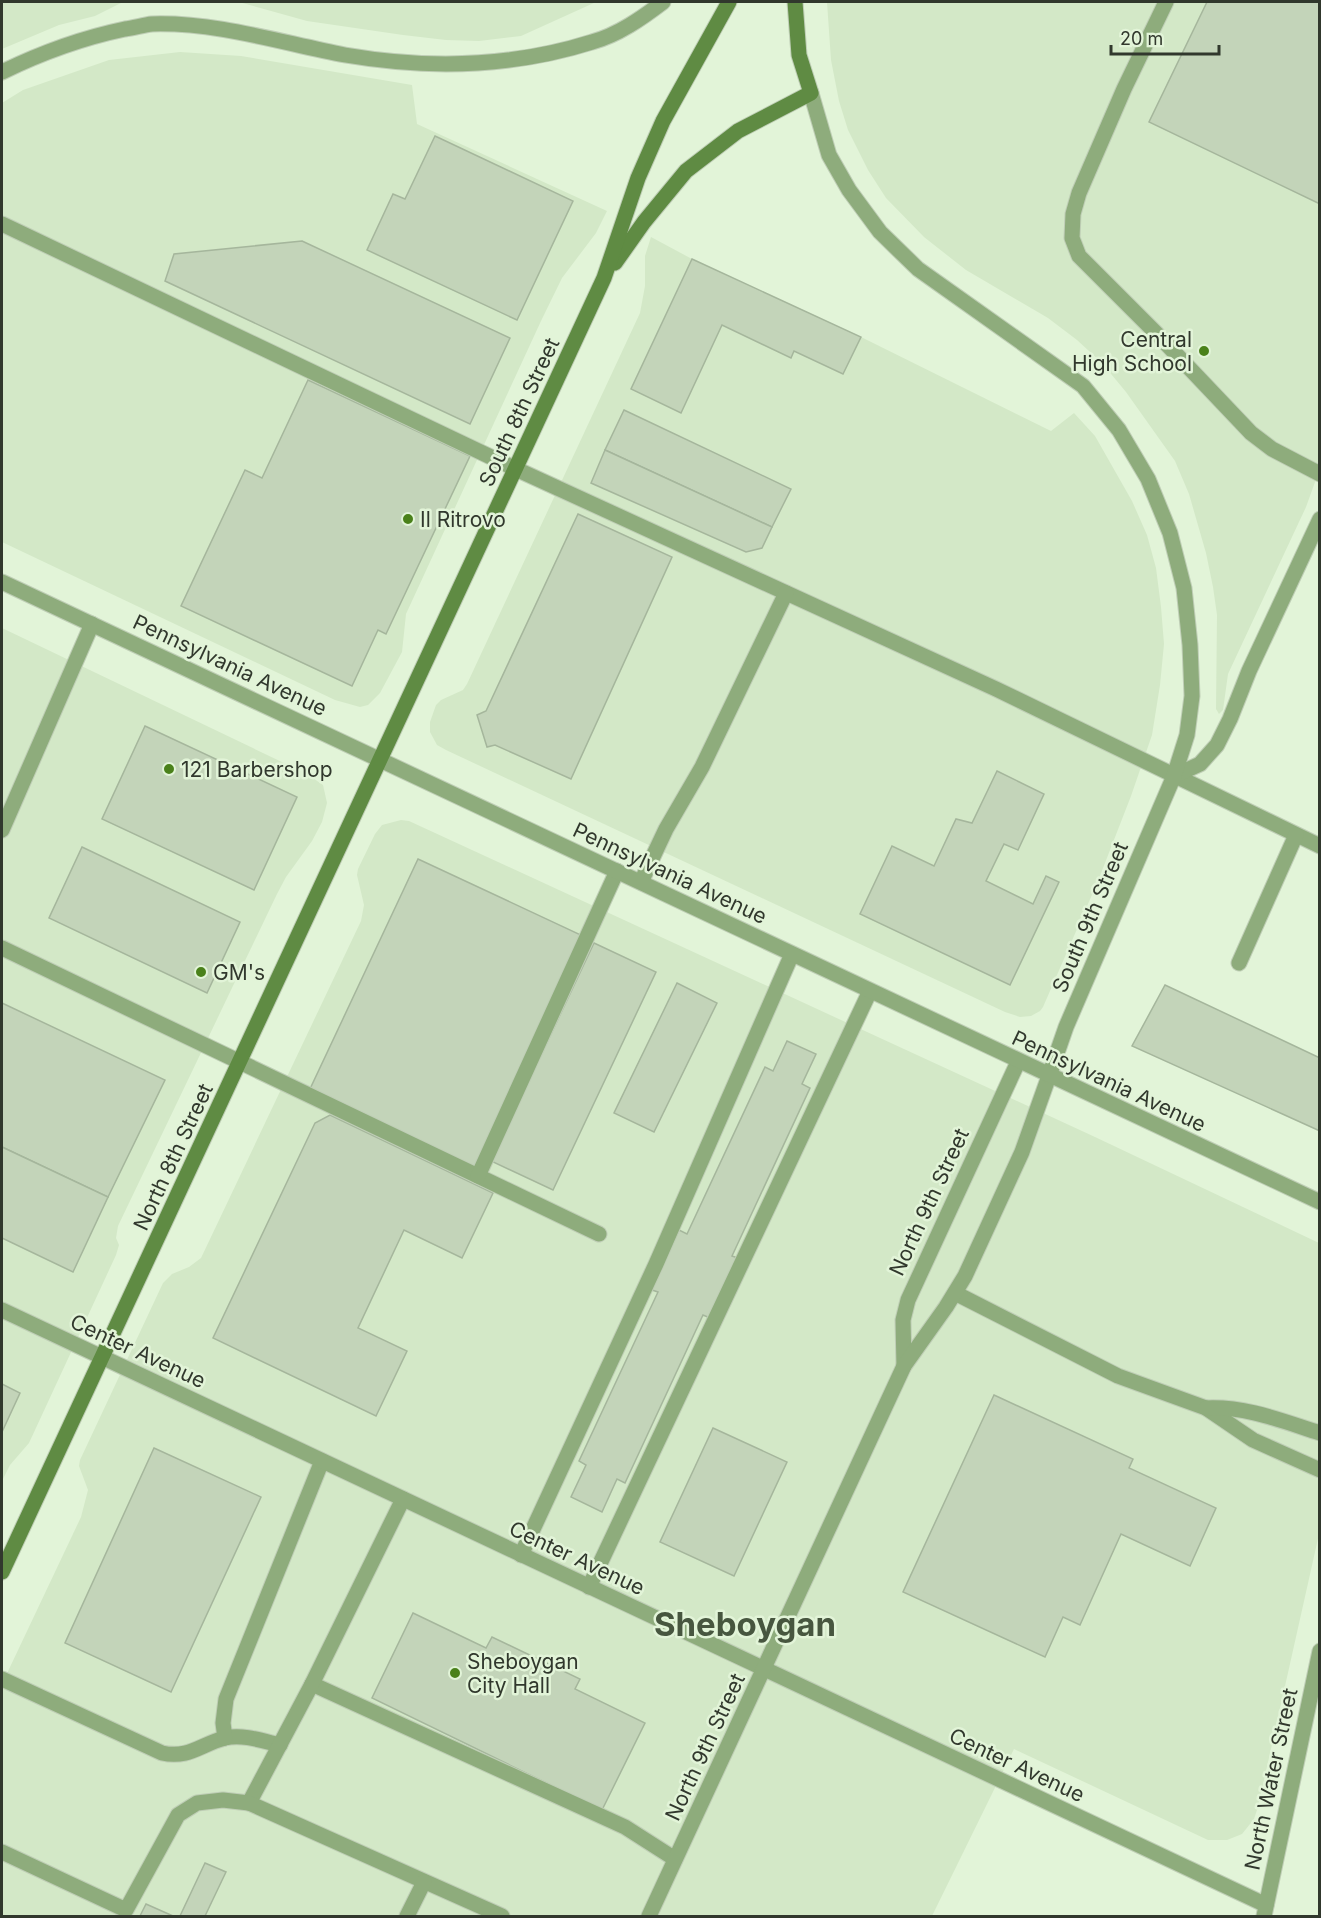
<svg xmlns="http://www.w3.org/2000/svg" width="1321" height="1918" viewBox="0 0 1321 1918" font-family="Inter,sans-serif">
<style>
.built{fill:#d3e8c7}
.building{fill:#c3d4b9;stroke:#a5b69c;stroke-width:1.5}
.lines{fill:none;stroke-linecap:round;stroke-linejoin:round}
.service-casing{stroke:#bfceb6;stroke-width:17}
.minor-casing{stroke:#bfceb6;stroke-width:17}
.tertiary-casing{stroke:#bfceb6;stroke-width:17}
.secondary-casing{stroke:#bfceb6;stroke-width:17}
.service{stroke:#8eac7c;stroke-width:15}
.minor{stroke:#8eac7c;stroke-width:15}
.tertiary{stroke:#8eac7c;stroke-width:15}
.secondary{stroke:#5f8b43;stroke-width:15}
.poi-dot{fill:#4a811a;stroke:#e2f4d8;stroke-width:2}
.labels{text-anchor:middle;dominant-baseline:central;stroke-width:5;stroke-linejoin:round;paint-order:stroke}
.poi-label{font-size:21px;fill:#31382d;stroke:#e2f4d8;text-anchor:start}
.street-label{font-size:21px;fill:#31382d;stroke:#e2f4d8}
.town-label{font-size:33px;font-weight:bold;fill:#47563f;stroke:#e2f4d8}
</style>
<rect width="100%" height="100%" fill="#e2f4d8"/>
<g class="built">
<polygon points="2,2 123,2 95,16 59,25 2,49"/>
<polygon points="239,2 596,2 521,36 479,41 446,40 403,35 307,21"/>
<polygon points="827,2 1319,2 1319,471 1306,507 1228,674 1223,710 1219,714 1216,709 1217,615 1213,587 1206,553 1189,494 1175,461 1126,392 1102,363 1077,340 1048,318 966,270 924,237 886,198 868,170 848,130 839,101 831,60"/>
<polygon points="180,52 241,56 412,85 417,124 607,211 596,233 562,278 541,321 406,614 402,652 380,693 368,705 360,707 335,700 2,542 2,103 23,90 109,60"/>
<polygon points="651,237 692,259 861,337 1051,431 1074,413 1095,436 1132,501 1147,535 1156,568 1161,607 1164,644 1160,685 1152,735 1131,796 1098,881 1043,1007 1040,1011 1031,1016 1020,1017 1005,1012 446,750 437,745 430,732 430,722 436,705 441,700 463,690 467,684 640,313 645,286 645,256"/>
<polygon points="2,628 307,774 323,785 327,803 322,822 312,841 286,877 277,894 118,1226 116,1238 119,1245 116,1255 29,1443 10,1465 2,1481"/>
<polygon points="401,820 409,821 1095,1137 1319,1243 1319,1534 1258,1807 1254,1819 1242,1834 1227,1840 1208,1840 1014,1749 932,1916 2,1916 2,1684 81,1517 88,1490 79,1466 80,1460 163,1283 172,1274 189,1267 201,1258 361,921 364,905 357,875 358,869 375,834 382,825"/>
</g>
<g class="building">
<polygon points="1207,2 1320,2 1320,204 1149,122"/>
<polygon points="435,136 573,201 517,320 367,250 393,194 405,199"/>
<polygon points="302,241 510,338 470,424 165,281 174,254"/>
<polygon points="692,259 861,337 843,374 794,351 791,358 722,325 681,413 631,389"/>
<polygon points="308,380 470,456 386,634 378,630 352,686 181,606 245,470 262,478"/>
<polygon points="624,410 791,489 772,527 605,450"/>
<polygon points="605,450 772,527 762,548 746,552 591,483"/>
<polygon points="578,514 672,557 571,779 495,745 487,747 477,715 486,711"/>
<polygon points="145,726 297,797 254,890 102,819"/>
<polygon points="997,771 1044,794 1018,850 1004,844 986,881 1033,904 1046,876 1059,882 1010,985 860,914 892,846 934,866 956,819 972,823"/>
<polygon points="82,847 240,922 207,993 49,918"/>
<polygon points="418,859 583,936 475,1167 310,1089"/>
<polygon points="594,943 656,972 553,1190 491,1161"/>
<polygon points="677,983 717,1003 654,1132 614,1113"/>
<polygon points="1165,985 1320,1058 1320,1131 1132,1046"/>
<polygon points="2,1003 165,1080 108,1197 2,1147"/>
<polygon points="787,1041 816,1054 802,1084 810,1088 732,1256 738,1258 710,1318 703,1315 625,1483 617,1479 602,1512 571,1497 586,1465 579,1461 658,1292 652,1290 679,1230 687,1234 765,1067 773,1071"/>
<polygon points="330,1115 493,1193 462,1258 404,1230 358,1328 407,1351 376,1416 213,1338 315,1123"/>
<polygon points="2,1147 108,1197 73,1272 2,1238"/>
<polygon points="2,1384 20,1393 2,1432"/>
<polygon points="994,1395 1133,1459 1129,1468 1216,1508 1190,1566 1121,1534 1080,1625 1063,1617 1045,1657 903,1592"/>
<polygon points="713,1428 787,1462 734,1576 660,1542"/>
<polygon points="154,1448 261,1497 171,1692 65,1643"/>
<polygon points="413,1613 486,1648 492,1637 580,1679 575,1689 645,1723 602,1810 372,1698"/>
<polygon points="205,1863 226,1872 205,1916 180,1916"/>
<polygon points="146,1904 173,1916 140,1916"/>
</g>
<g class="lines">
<defs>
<g id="service">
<polyline points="1166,2 1124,89 1079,193 1073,214 1072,238 1079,256 1157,334 1251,433 1272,449 1320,474"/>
<polyline points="2,224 516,469 996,689 1320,846"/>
<polyline points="2,830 92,624"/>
<polyline points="641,882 666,829 702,767 786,593"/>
<polyline points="2,948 599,1234"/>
<polyline points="1239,963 1296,835"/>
<polyline points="478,1176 617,871"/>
<polyline points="955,1293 1118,1376 1206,1408 1253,1440 1320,1470"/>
<path d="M1206,1408C1246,1406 1282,1421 1320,1433"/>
<polyline points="521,1555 656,1264 792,954"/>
<polyline points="589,1587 870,991"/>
<path d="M2,1679L162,1753C189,1759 201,1744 225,1738C243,1734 263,1741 280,1745"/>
<polyline points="312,1684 625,1827 675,1859"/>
<polyline points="225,1738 223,1723 226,1699 322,1461"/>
<polyline points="249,1803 312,1684 403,1499"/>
<polyline points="2,1852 126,1910 178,1815 197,1803 223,1800 249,1803 502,1916"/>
<polyline points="407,1916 424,1882"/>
</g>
<g id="minor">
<polyline points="1174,776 1200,764 1217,745 1230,719 1249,671 1320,519"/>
<polyline points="2,1310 1266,1905"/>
<polyline points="904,1366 903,1320 908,1300 1018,1062"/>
<polyline points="649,1916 904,1366 946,1307 965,1276 1022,1152 1049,1076"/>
<polyline points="1264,1916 1320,1651"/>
</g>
<g id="tertiary">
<path d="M2,72C41,53 82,38 125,29C134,28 143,25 152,24C217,22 282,43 345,55C427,69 513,67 592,42C618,35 642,18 663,2"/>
<polyline points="811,93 829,155 849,190 880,232 918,269 1083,386 1119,430 1148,479 1170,533 1184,588 1190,645 1192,696 1187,735 1174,776 1066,1027 1049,1076"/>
<polyline points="2,582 1320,1202"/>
</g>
<g id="secondary">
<polyline points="615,263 644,222 686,171 738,131 811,93 799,55 795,2"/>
<polyline points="2,1572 604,278 638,178 663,121 729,2"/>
</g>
</defs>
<use href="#service" class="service-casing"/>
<use href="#minor" class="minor-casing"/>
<use href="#tertiary" class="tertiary-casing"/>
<use href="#secondary" class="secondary-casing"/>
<use href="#service" class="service"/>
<use href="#minor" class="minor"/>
<use href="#tertiary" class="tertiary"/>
<use href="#secondary" class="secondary"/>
</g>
<g class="poi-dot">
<circle cx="1204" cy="351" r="6"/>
<circle cx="408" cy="519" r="6"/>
<circle cx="169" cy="769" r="6"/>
<circle cx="201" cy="972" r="6"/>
<circle cx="455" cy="1673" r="6"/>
</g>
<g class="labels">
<g class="poi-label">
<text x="1192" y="339" text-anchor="end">Central<tspan x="1192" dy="24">High School</tspan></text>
<text x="420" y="519">Il Ritrovo</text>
<text x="181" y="769">121 Barbershop</text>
<text x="213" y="972">GM's</text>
<text x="467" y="1661">Sheboygan<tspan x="467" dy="24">City Hall</tspan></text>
</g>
<g class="street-label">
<text transform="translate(519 412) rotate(-65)">South 8th Street</text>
<text transform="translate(230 665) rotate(25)">Pennsylvania Avenue</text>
<text transform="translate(670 873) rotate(25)">Pennsylvania Avenue</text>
<text transform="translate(1090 917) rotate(-67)">South 9th Street</text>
<text transform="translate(1109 1081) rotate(25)">Pennsylvania Avenue</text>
<text transform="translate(173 1157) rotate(-65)">North 8th Street</text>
<text transform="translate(929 1202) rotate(-65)">North 9th Street</text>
<text transform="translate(138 1351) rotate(25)">Center Avenue</text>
<text transform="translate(577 1558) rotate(25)">Center Avenue</text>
<text transform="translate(705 1747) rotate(-65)">North 9th Street</text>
<text transform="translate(1017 1765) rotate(25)">Center Avenue</text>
<text transform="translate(1271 1779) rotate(-78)">North Water Street</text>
</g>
<g class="town-label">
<text x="745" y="1624">Sheboygan</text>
</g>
</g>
<rect width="1321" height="1918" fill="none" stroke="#31382d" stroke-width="6"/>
<path d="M1111 45v9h108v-9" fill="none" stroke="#31382d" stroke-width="3"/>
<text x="1120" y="45" font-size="18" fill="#31382d" stroke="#e2f4d8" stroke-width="4.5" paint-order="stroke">20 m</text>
</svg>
